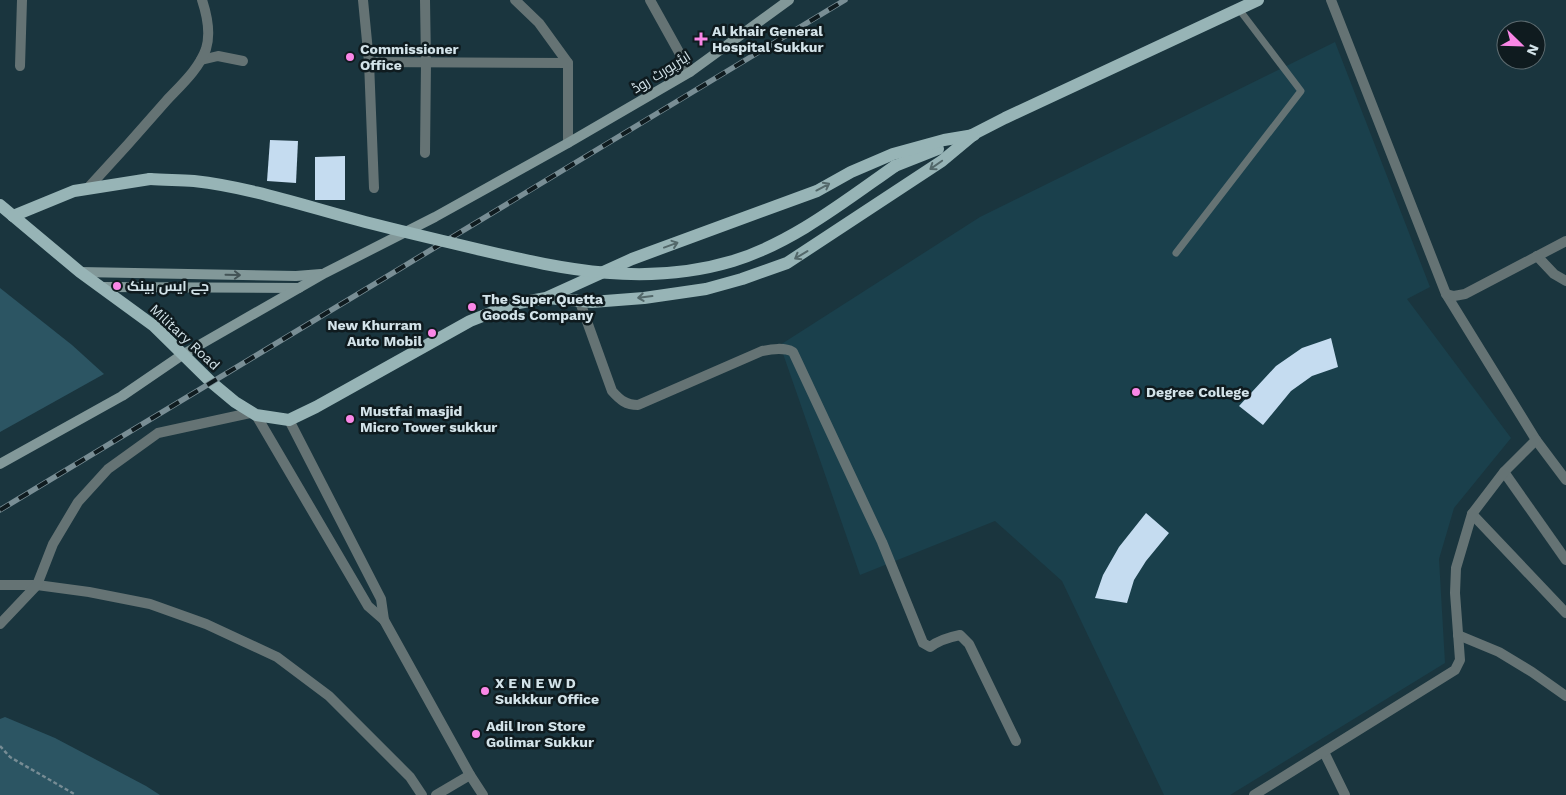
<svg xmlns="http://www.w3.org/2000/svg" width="1566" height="795" viewBox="0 0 1566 795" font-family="'Work Sans',Cairo,sans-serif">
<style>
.built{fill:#1a404c}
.green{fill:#2c5563}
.building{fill:#c5dcf0}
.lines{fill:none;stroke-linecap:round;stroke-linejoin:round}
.path{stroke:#778c94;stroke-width:2.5;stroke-dasharray:4 2.5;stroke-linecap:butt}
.service{stroke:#657374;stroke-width:7}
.minor{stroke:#657374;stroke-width:10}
.tertiary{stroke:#657374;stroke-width:10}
.secondary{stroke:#829899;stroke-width:10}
.primary{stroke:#97b4b6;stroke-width:12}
.rail-casing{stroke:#798e95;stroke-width:5.5}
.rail{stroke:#0f1b1f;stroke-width:4;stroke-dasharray:11;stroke-linecap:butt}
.primary-bridge{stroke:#97b4b6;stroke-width:12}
.oneway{stroke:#53686a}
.oneway2{stroke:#435356}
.poi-dot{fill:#fa87e7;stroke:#0f1b1f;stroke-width:2}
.labels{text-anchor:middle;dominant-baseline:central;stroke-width:5;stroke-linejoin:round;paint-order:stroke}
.poi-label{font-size:14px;font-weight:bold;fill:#d3e3e9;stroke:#0f1b1f;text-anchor:start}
.street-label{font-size:14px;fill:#d3e3e9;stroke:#0f1b1f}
</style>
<rect width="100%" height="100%" fill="#1a353e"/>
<polygon class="built" points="1335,42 1430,287 1407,299 1511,438 1454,508 1439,559 1445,663 1230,795 1164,795 1062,581 995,521 860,575 780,345 980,217"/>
<g class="green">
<polygon points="0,288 72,345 104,374 0,432"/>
<polygon points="5,717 55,738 146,786 160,795 0,795 0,719"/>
</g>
<g class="building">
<polygon points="270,140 298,141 296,183 267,181"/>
<polygon points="345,156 345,200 315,200 315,157"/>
<polygon points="1331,338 1338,367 1312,376 1291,391 1263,425 1239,406 1276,366 1302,348"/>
<polygon points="1146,513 1169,533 1146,561 1134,580 1127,603 1095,598 1103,575 1119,547"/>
</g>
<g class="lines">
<polyline class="path" points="0,746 10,757 76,795"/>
<polyline class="service" points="1176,253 1301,91 1238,8"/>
<g class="minor">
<polyline points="363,0 369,62 374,188"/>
<polyline points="515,0 539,23 568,63 568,143"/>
<polyline points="650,0 690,72"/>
<polyline points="1331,0 1446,294 1536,440 1566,480"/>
<polyline points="201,60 218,56 243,61"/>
<polyline points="369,62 568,63"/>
<polyline points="20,66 22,0"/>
<polyline points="425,153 426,62 425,0"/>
<path d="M88,188C115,159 141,130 167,100C181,85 199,69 206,49C211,33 207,15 202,0"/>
<polyline points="1537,256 1554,274 1566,281"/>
<polyline points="1446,294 1454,296 1465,294 1566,241"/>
<path d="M580,302L612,391C620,400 626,405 638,405L762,351C772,349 784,347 793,352L882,542L923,643L930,647C939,640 950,637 960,635L969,644L1016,741"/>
<polyline points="1504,472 1566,560"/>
<polyline points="1472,514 1566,613"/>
<polyline points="0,585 37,585 89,592 150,604 206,624 277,657 329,696 410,777 422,795"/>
<polyline points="0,624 37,585 53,544 78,502 108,469 158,433 250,413"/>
<polyline points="1458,635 1499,652 1532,672 1566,696"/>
<polyline points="1324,752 1345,795"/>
<polyline points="436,795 470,775"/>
<polyline points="1254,795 1455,670 1460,660 1455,593 1456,568 1472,514 1504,472 1536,440"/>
</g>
<g class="tertiary">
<polyline points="256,415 368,606 384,620"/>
<polyline points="289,420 381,599 384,620 470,775 483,795"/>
</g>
<g class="secondary">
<polyline points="80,272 296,276 321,274"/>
<polyline points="101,287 299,288"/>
<polyline points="0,464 122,396 182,355 325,273 435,217 568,143 690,72 789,0"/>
</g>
<g class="primary">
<polyline points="966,138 1005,118 1258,0"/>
<polyline points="895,166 938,149"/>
<polyline points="0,205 80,272 154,326 211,382 235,402 256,415 289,420 316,407 470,321 513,304 546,298 632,259 817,191 851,172 893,154 944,140 974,135"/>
<polyline points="13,216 74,191 150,179"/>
<polyline points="547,298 592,302 644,298 706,289 742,279 787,263 942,161 972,136"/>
</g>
<defs>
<polyline id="rail" points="0,510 845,0"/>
</defs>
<use href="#rail" class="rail-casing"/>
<use href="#rail" class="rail"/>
<path class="primary-bridge" d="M150,179C165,180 179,180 194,181C249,187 305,206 358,220C399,231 440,240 481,250C566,270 646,287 733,261C792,243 845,201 895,166"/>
</g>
<defs><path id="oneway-shaft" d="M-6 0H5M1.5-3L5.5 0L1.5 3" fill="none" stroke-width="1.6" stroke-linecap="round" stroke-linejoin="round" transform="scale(1.25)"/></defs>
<g class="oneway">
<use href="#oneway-shaft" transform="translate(936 165) rotate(145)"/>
<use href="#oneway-shaft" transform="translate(823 187) rotate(-28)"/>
<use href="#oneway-shaft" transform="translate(671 245) rotate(-20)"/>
<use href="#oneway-shaft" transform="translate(801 255) rotate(149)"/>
<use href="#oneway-shaft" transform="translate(645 297) rotate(173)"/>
</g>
<use class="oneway2" href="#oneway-shaft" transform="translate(233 275) rotate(1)"/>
<g class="poi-dot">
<path d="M698.5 31.5h5v5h5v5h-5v5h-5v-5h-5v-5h5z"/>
<circle cx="350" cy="57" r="5"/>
<circle cx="117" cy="286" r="5"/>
<circle cx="472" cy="307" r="5"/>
<circle cx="432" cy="333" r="5"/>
<circle cx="1136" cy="392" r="5"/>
<circle cx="350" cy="419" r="5"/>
<circle cx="485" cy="691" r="5"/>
<circle cx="476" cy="734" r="5"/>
</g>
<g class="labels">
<g class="poi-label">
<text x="712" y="31">Al khair General<tspan x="712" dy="16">Hospital Sukkur</tspan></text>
<text x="360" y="49">Commissioner<tspan x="360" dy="16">Office</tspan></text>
<text x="127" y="286">جے ایس بینک</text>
<text x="482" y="299">The Super Quetta<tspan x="482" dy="16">Goods Company</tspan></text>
<text x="422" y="325" text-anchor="end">New Khurram<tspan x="422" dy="16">Auto Mobil</tspan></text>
<text x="1146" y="392">Degree College</text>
<text x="360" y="411">Mustfai masjid<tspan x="360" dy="16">Micro Tower sukkur</tspan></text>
<text x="495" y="683">X E N E W D<tspan x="495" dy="16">Sukkkur Office</tspan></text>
<text x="486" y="726">Adil Iron Store<tspan x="486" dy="16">Golimar Sukkur</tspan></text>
</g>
<g class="street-label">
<text transform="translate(661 72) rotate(-32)">ایئرپورٹ روڈ</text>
<text transform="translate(185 337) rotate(43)">Military Road</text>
</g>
</g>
<g transform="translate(1521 45) rotate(113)"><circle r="24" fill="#0f1b1f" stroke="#5d6b70"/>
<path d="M0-4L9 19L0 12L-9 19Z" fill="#fa87e7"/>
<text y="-8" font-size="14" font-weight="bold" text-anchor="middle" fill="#d3e3e9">N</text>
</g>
</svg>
